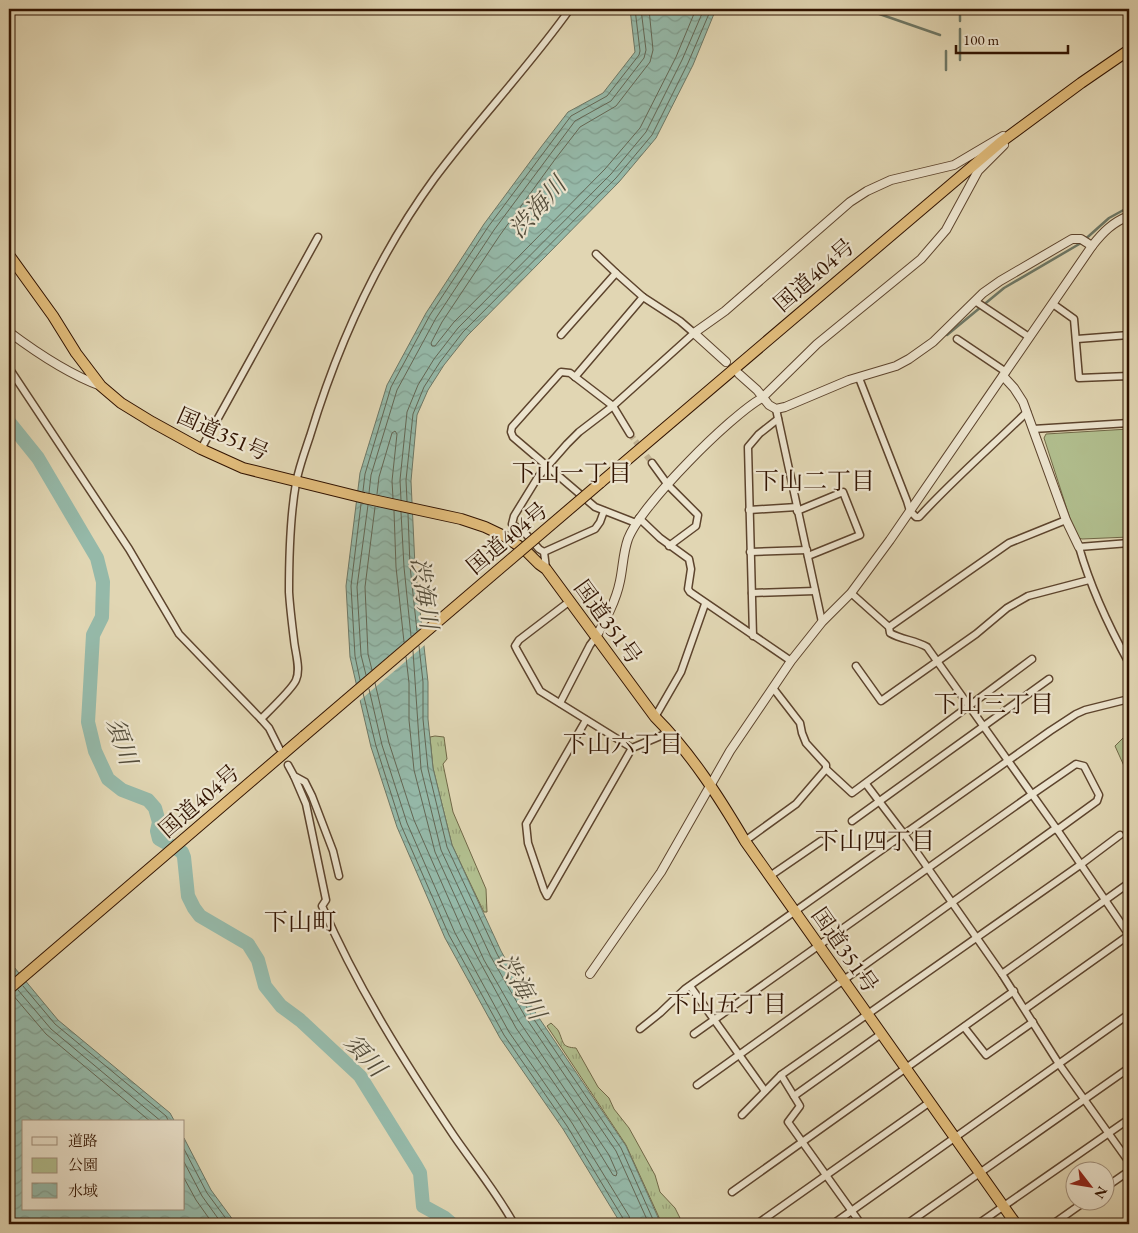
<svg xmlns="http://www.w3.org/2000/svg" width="1138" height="1233" viewBox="0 0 1138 1233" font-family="'EB Garamond','Noto Serif JP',serif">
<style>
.grass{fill:url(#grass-tufts);stroke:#716847}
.park{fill:#b1be8e;stroke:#716847}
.water{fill:url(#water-waves);stroke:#6d7765}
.pier{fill:#e1d6b3}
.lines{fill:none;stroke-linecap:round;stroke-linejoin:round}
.shore{stroke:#636654;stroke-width:1}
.stream{stroke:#6d7765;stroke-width:2.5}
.river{stroke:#95b9a9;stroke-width:14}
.minor-tunnel{stroke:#beaf8f;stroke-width:6;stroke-dasharray:6 3;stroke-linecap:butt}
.minor-casing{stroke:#5d442d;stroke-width:9}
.tertiary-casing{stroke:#5d442d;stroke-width:10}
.trunk-casing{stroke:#311300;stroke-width:12}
.minor{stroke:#ece4ce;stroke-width:6}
.tertiary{stroke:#ece4ce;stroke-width:8}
.trunk{stroke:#e0bb7a;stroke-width:10}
.trunk-bridge-casing{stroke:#311300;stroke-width:12;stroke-linecap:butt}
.trunk-bridge{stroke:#e0bb7a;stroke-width:10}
.labels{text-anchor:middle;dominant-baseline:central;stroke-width:4.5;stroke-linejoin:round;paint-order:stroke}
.street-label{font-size:22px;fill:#311300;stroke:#ece4ce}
.water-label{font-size:24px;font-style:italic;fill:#544d3b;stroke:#ece4ce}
.neighbourhood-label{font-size:24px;fill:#311300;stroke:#ece4ce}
</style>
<defs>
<pattern id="grass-tufts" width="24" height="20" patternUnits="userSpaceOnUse" patternTransform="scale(1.25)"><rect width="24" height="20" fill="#b1be8e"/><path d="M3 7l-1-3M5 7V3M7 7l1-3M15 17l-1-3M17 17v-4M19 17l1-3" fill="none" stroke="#99a279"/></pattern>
<pattern id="water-waves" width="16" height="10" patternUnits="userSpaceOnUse" patternTransform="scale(1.25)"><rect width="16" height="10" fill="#95b9a9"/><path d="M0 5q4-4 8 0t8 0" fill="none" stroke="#819e90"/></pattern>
</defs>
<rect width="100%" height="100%" fill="#e1d6b3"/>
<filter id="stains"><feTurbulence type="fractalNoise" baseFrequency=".004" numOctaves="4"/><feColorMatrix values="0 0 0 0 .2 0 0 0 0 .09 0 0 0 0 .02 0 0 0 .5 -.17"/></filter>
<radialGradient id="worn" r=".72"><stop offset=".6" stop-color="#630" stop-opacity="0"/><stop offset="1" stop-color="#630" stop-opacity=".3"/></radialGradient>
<g class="grass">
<polygon points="435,736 444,737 447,759 443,764 453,812 486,889 487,912 484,912 481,906 452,845 433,768 430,737"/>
<path d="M551,1023C554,1026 558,1029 559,1032C564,1044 562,1047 576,1048L598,1087L609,1098L614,1109L629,1128L655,1175L660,1192L675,1208L683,1224H662L626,1145L547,1026Z"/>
</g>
<g class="park">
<polygon points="1129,429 1129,537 1082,539 1076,537 1044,438 1046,434"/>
<polygon points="1129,732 1129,777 1115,746"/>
</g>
<g class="water">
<polygon points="630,9 716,9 693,65 656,138 619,182 467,336 444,365 428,390 417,415 411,481 415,566 428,682 428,719 433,768 452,845 501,951 535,1012 626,1146 661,1224 621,1224 563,1129 500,1038 445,938 397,827 371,747 350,657 346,586 360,473 387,385 426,313 484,224 541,147 568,112 603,93 635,52"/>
<polygon points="9,961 58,1020 170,1113 175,1122 24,1122 24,1209 184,1209 184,1138 211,1190 236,1224 9,1224"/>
</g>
<polygon class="pier" points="424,626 426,644 358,702 354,686"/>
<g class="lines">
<g class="shore">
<polyline points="649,9 653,50 650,62 616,106 580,127 556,158 500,235 442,322 431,343 432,346 435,346 454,322 605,169 640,128 676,57 696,9"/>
<polyline points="363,491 365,474 391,387 430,315 488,227 571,116 607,96 639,55 640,51 635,9"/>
<polyline points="369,493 371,475 397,390 436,318 494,230 575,121 611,101 644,58 646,50 641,9"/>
<polyline points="377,494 379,477 392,433 395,431 397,434 392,481 393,498"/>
<polyline points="401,500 400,480 407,412 418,385 434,359 458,328 611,174 646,132 682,60 704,9"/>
<polyline points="407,501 406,480 413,414 424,387 440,362 463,332 616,178 652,135 688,63 711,9"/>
<polyline points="394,511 396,567 404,642"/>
<polyline points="401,512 404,567 411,636"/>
<polyline points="408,514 410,566 417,631"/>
<polyline points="419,646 423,682 423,719 428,769 447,847 497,954 531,1015 621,1148 655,1224"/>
<polyline points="413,651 421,769 441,850 491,957 526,1018 616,1151 649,1224"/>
<polyline points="372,670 368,654 365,587 375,507"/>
<polyline points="366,675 361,655 357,587 368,505"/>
<polyline points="360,680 355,656 351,586 361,504"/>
<polyline points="375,683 389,743 414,820 462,929 516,1028 579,1119 613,1175 616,1176 617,1173 609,1155 519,1021 484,960 435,852 414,770 409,720 409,683 406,657"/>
<polyline points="369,689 382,745 407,823 455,933 509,1032 572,1123 629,1216 631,1224"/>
<polyline points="363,693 376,746 401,825 449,935 504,1035 567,1126 624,1220 625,1224"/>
<polyline points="23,986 55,1024 166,1116 169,1122"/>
<polyline points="18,990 51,1029 162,1122"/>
<polyline points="12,994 46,1034 151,1122"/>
<polyline points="184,1149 207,1193 230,1224"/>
<polyline points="184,1162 202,1196 222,1224"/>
<polyline points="184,1178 196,1200 213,1224"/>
</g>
<g class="stream">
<polyline points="865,9 940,35"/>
<polyline points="960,9 960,21"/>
<polyline points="960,29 960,60"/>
<polyline points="946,70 946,51"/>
<polyline points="947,335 1004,288 1081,243 1109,218 1129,207"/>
</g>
<polyline class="river" points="9,422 38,458 97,558 103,582 102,617 93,635 88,722 95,751 108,779 122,790 148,800 155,808 159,822 157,831 159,839 182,852 184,857 188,896 194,908 200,916 248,944 258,960 265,986 281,1006 300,1020 360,1076 416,1166 420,1173 423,1206 445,1218 452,1224"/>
<polyline class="minor-tunnel" points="630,434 652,463"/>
<defs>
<g id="minor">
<polyline points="596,254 616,273"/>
<polyline points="975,301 1029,337"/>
<polyline points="1053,304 1074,319 1079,378 1129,376"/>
<polyline points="957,339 1006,372"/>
<polyline points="1077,339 1129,335"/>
<polyline points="9,368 129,549 179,634 261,719 269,728 279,748"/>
<polyline points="575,377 643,297"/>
<path d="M859,378L907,501L910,511L916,517H919C953,480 991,447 1027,412"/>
<polyline points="776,409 822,622"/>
<polyline points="1033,429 1129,423"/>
<polyline points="630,434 613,406 570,373 561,372 512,427 511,432 513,437 595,507 636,523"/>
<polyline points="201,449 318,237"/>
<polyline points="652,463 668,485 698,515 696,526 669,546"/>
<polyline points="749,510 797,507"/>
<polyline points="797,511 843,492 860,535 808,556"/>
<polyline points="639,518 660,538 689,559 691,569 688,589 690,592 791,661"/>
<path d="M1129,543L1079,547C1091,589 1108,625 1129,663"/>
<polyline points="544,552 595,529 600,522 604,511"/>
<polyline points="750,552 807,550"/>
<polyline points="546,568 544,552 539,549 525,533 512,524 514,516 538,477 567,444 579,432 613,406 694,333 680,321 643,297 616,273 561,335"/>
<polyline points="752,593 815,591"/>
<path d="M851,593L889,627L890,633C902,640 915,640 927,647L1056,828L1129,935"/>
<polyline points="570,601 519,640 515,646 517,650 540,691 632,748"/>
<polyline points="889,627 1009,543 1066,520"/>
<polyline points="753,636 748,447 759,434 778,419"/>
<polyline points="856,666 881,701 976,634 1007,608 1028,596 1089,580"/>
<polyline points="773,688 800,723 802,733 806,743 826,765 826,769 852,793 1032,659"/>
<polyline points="560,703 590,645 596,637"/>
<polyline points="655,717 681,672 705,604"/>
<path d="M261,719C269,711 293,688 296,680C301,669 295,652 294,640C292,624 290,608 289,592C289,557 290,517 296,483C299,467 305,451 310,436C338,344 377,257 434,179C477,121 528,68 570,9"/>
<polyline points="586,720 526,824 528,843 544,890 547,896 632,748 670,732"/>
<polyline points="288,765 294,776 305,782 312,796 333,851 339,876"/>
<path d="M294,776L306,804L326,900L322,906C357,987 405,1063 454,1136C474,1165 497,1193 514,1224"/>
<polyline points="866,784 904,834 1002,974 1059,1064 1129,1162"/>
<polyline points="852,821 1049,679"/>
<polyline points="745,841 796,804 826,769"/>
<polyline points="770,876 821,841"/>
<polyline points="1002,974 1129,883"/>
<polyline points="690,986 765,1091"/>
<polyline points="1025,1009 1129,935"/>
<polyline points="964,1027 986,1055 1033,1022"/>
<polyline points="640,1029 660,1013 685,989 1050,731 1076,714 1085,710 1129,699"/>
<polyline points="694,1034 1031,795 1076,764 1084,766 1099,795 1097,801 1057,830"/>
<polyline points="781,1075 800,1106 788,1122 861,1224"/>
<polyline points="697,1085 1056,828"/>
<polyline points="794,1096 881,1034"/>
<polyline points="742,1115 781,1075 1080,865 1120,835"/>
<polyline points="1106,1187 1129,1171"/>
<polyline points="732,1192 1014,991"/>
<polyline points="757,1224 930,1102"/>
<polyline points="833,1224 1129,1014"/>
<polyline points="907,1224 1129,1068"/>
<polyline points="978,1224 1129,1119"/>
<polyline points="1053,1224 1087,1200"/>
<polyline points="1124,1224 1129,1221"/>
</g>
<g id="tertiary">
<path d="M9,332C37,353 68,374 101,386"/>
<polyline points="726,362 694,333 725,311 850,202 867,191 891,180 954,165 1003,136"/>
<polyline points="739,374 757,390 769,405 776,409 785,407 849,380 896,366 909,359 933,342 983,293 1000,281 1072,239 1081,239 1092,246"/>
<polyline points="1003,376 1014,388 1023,402 1066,520 1079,547"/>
<path d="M596,637C606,619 616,601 620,581C623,567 623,553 628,539C641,505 730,416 762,398L817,344L921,259L946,230L978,171L1004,145"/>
<path d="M590,974L661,872L730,751L791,661L822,622L851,593L890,540L1092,246C1103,232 1113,222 1129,216"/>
</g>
<g id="trunk">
<path d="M9,255L53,316L76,353L101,386L121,403L152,422L201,449L243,468L364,498L461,519L485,527L506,537L526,551L539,564L546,569L655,717C691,753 719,797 745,841L1016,1224"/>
<polyline points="600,483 1001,142 1081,83 1129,50"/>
<polyline points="9,989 304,736"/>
</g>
</defs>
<use href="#minor" class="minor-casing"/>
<use href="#tertiary" class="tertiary-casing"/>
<use href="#trunk" class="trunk-casing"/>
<use href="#minor" class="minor"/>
<use href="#tertiary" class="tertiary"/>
<use href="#trunk" class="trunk"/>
<defs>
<polyline id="trunk-bridge" points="304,736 600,483"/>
</defs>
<use href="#trunk-bridge" class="trunk-bridge-casing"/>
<use href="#trunk-bridge" class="trunk-bridge"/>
</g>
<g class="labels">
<g class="street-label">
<text transform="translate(814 275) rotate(-41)">国道404号</text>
<text transform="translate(223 434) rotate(24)">国道351号</text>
<text transform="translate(507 538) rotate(-40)">国道404号</text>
<text transform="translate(608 622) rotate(54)">国道351号</text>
<text transform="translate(199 801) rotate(-41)">国道404号</text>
<text transform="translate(845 950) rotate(55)">国道351号</text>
</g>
<g class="water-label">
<text transform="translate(537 207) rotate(-48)">渋海川</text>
<text transform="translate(425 593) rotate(82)">渋海川</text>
<text transform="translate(122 741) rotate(71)">須川</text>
<text transform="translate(522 986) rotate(61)">渋海川</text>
<text transform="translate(365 1055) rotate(47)">須川</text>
</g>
<g class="neighbourhood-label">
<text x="572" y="472">下山一丁目</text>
<text x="815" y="480">下山二丁目</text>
<text x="994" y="703">下山三丁目</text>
<text x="623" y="743">下山六丁目</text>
<text x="875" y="840">下山四丁目</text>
<text x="300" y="921">下山町</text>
<text x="727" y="1003">下山五丁目</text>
</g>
</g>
<rect width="1138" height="1233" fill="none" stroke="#e1d6b3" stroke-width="30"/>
<rect x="10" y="10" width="1118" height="1213" fill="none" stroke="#311300" stroke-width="2.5"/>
<rect x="15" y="15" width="1108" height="1203" fill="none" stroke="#311300"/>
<rect x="22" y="1120" width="162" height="90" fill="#ece4ce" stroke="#a1907c"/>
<rect x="32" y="1137" width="25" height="8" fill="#ece4ce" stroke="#a1907c"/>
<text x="68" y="1146" font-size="15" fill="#311300">道路</text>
<rect x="32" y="1158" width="25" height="15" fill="#b1be8e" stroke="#a1907c"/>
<text x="68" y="1170" font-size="15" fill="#311300">公園</text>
<rect x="32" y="1183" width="25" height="15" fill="url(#water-waves)" stroke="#a1907c"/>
<text x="68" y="1196" font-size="15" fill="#311300">水域</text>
<g transform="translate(1090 1186) rotate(121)"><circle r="24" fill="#ece4ce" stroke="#a1907c"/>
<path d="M0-4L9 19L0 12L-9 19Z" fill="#8f2418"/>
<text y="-8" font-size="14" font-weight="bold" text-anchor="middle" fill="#311300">N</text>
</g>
<path d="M956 45v8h112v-8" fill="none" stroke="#311300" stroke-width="2.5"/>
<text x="963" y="45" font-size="15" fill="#311300" stroke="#ece4ce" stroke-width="4" paint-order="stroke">100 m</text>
<rect width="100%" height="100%" filter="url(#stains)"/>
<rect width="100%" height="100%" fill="url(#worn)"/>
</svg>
